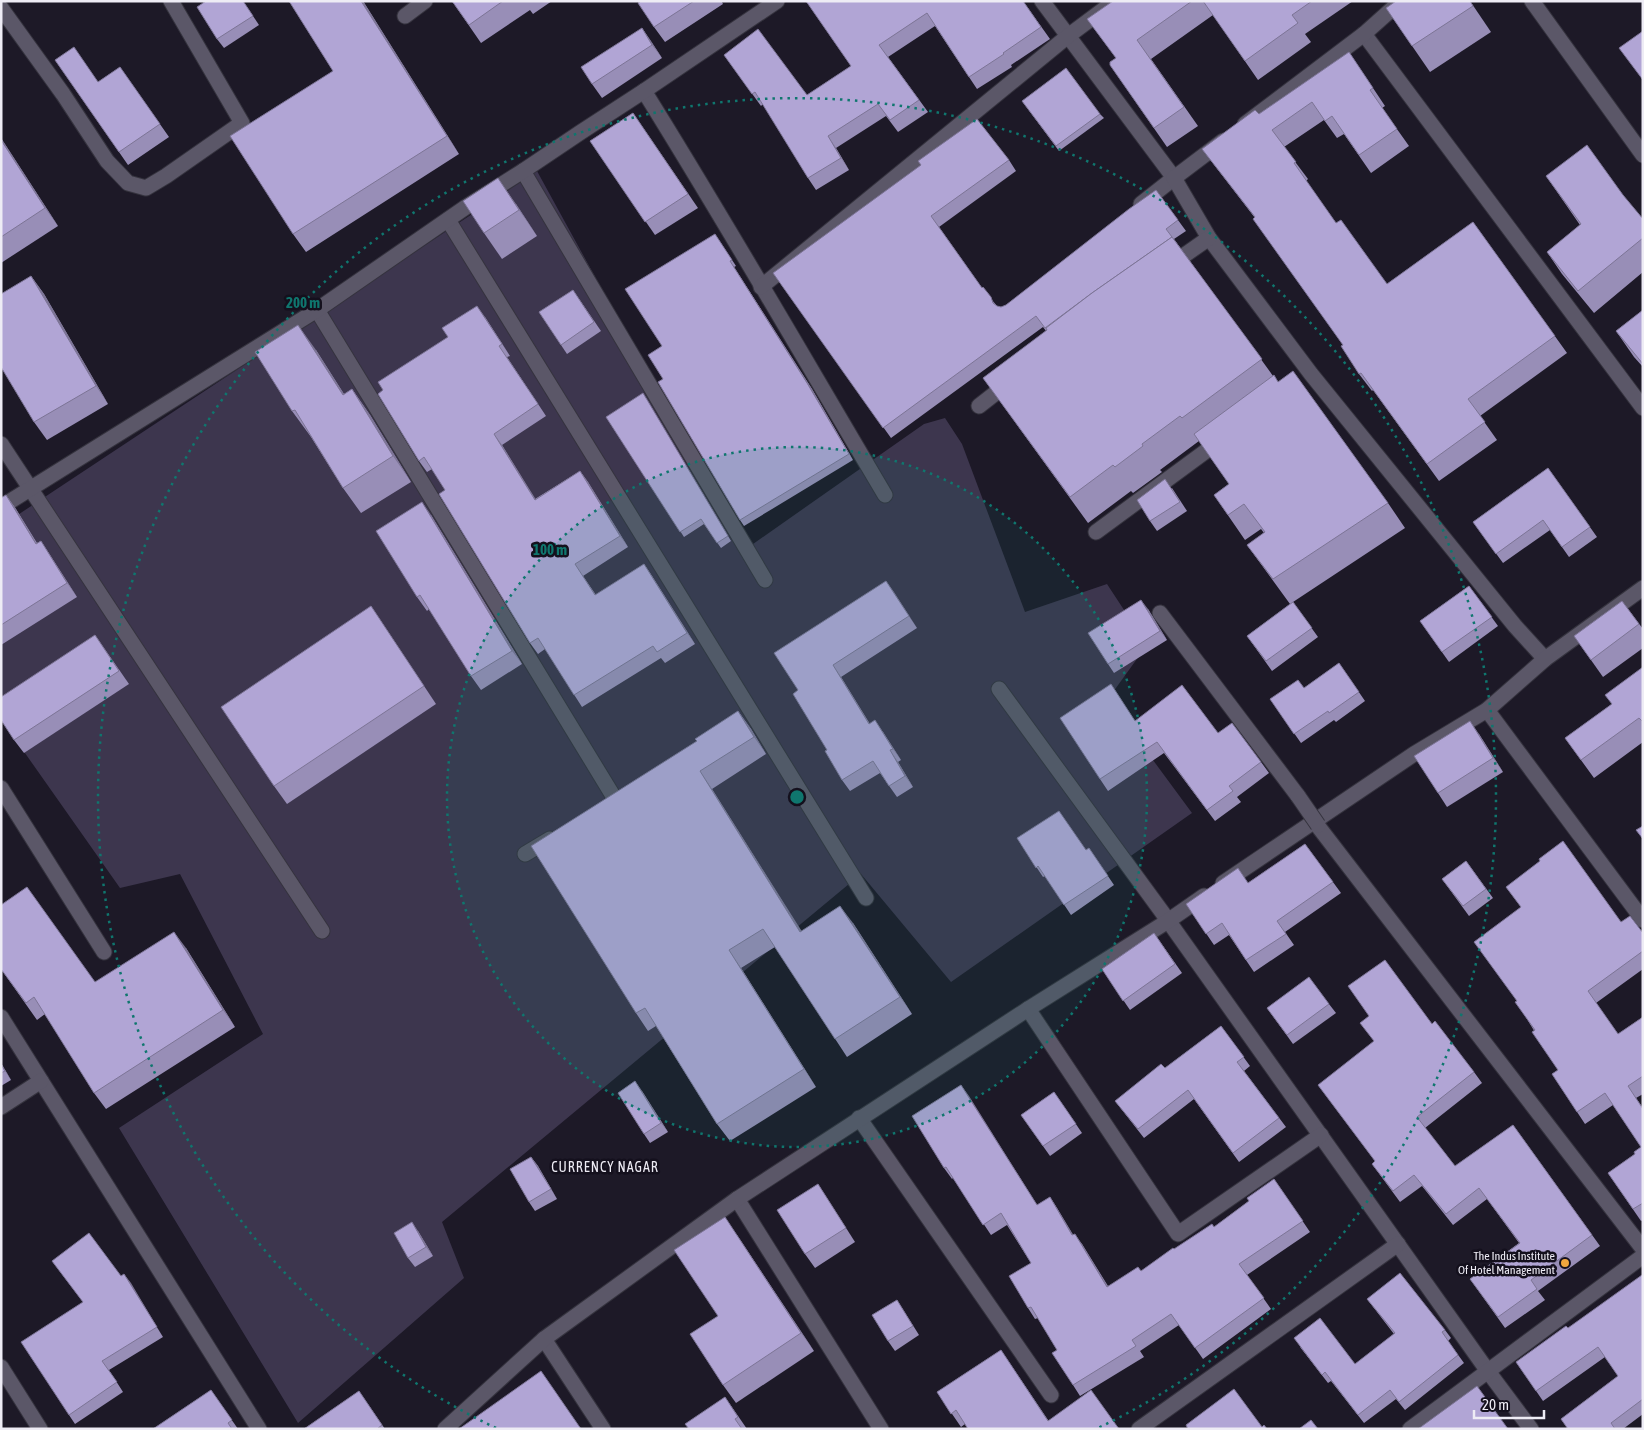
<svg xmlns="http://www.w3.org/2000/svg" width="1644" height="1430" viewBox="0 0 1644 1430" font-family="'Asap Condensed',sans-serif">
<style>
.green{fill:#3d364e}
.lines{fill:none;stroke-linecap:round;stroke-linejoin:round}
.minor-casing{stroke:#35333e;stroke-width:17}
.minor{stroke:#5b5768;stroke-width:15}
.minor-bridge-casing{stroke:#35333e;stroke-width:17;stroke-linecap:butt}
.minor-bridge{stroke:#5b5768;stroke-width:15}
.wall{fill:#988eb7}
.shaded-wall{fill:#7c7495}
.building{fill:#b1a5d5;stroke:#7c7495}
.ring{fill:none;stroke:#0f766e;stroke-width:2.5;stroke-dasharray:2.5 5}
.poi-dot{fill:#f0a63e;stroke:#14101d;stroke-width:2}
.labels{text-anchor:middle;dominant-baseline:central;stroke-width:5;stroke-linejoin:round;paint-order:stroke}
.poi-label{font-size:12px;fill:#eeecf5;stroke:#14101d;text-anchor:end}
.neighbourhood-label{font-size:14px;letter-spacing:1px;fill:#eeecf5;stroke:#14101d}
.centre{fill:#0f766e;stroke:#14101d;stroke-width:2.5}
.ring-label{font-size:15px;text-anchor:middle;font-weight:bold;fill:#0f766e;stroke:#14101d;stroke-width:5;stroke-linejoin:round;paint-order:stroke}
</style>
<rect width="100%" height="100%" fill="#1d1927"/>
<polygon class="green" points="537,171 706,479 753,544 924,424 945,418 962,444 1025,612 1107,584 1147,645 1108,699 1192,813 951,982 861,874 442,1222 464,1278 298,1423 119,1128 263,1034 180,874 120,888 1,719 1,526"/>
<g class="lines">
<defs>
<g id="minor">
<polyline points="1042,1 1174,178 1141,204"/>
<polyline points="1532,1 1643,155"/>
<polyline points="1,8 63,94 107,161 128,183 146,188 166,176 242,123 171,1"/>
<polyline points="405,16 425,1"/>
<polyline points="1364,34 1643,408"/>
<path d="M644,91C727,224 805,360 885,495"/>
<polyline points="1245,124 1364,34 1401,1"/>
<polyline points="1223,141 1174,178 1209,238 1311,374 1515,626 1545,659"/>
<polyline points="523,171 765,580"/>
<polyline points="448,220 866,898"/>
<polyline points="1169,266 1209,238"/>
<polyline points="761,287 1068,36 1115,1"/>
<polyline points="317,310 615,799"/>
<polyline points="979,406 1011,381"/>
<polyline points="1,444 322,931"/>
<polyline points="1,507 317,310 466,207 523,171 581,132 644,91 777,1"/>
<polyline points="1096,532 1221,440"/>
<polyline points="1160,613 1298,796"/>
<polyline points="999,689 1162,912 1487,1370 1531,1429"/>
<polyline points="1487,710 1643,920"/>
<polyline points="1,788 104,952"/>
<polyline points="1314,821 1643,1249"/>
<polyline points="525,854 550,839"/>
<polyline points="1223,883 1414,754 1487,710 1545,659 1643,588"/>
<polyline points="1028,1009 1178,1234 1321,1135"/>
<polyline points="1,1017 259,1429"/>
<polyline points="1,1107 41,1081"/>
<polyline points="859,1118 1051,1395"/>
<polyline points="737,1199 881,1429"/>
<polyline points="544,1339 603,1429"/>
<polyline points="1,1367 40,1429"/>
<polyline points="445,1429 544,1339 737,1199 1028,1009 1168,921 1204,896"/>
<polyline points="1139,1429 1398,1244"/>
<polyline points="1410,1429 1643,1256"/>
</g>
</defs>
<use href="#minor" class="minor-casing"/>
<use href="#minor" class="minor"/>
<defs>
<polyline id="minor-bridge" points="1298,796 1318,825"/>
</defs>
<use href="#minor-bridge" class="minor-bridge-casing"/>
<use href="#minor-bridge" class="minor-bridge"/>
</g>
<g class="wall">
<polygon points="243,1 259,25 224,48 217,39"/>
<polygon points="289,1 363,1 459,154 306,252 293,234 333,71"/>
<polygon points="452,1 552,1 533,14 530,10 481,43"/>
<polygon points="641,1 722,1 722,2 723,4 665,42 654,27"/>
<polygon points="806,1 1023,1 1050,39 1011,65 1012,67 977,89 935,26 888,57 928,112 898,132 886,116 836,148 849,170 816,190 808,178 763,104 761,106 724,55 807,95 851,66"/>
<polygon points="1113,1 1353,1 1305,34 1311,42 1258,80 1213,15 1151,59 1198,126 1167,147 1110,65 1116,58 1087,19"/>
<polygon points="1470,1 1491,32 1430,72 1386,8"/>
<polygon points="642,28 662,58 602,98 592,84"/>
<polygon points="1349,52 1385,106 1382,108 1409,146 1371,173 1344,134 1337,138 1324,120 1284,147 1308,179 1306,181 1336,223 1387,284 1473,222 1567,353 1480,416 1497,440 1439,481 1373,390 1372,391 1359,374 1343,345 1255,218 1215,166 1202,149 1259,114"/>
<polygon points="55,60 98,82 120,67 169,137 128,165"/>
<polygon points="1022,101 1100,114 1104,118 1059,151"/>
<polygon points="633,113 698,208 655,235 590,141"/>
<polygon points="1,138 58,226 1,263"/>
<polygon points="1009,160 1016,171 939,227 982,288 997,306 1001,307 1006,305 1156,190 1186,231 1174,239 1273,376 1388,503 1405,528 1293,602 1318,637 1272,671 1247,636 1290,604 1247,545 1264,533 1261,529 1245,540 1214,495 1229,484 1199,441 1160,470 1162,472 1133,493 1131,491 1088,523 983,378 1046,331 1043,327 891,438 773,273"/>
<polygon points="1546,176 1643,219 1643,272 1594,313 1562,274 1547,252 1580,225"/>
<polygon points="516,204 537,236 502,259 484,233"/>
<polygon points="715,234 736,266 734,267 812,389 853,460 744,526 740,520 663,379 662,346"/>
<polygon points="31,276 44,294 108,404 47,440 34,422"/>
<polygon points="573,290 601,331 567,354 539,312"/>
<polygon points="1643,310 1643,367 1634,357 1616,331"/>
<polygon points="485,317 510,356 507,357 546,416 502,445 535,499 580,471 588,482 628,547 583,576 596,595 644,564 652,576 695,644 665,663 661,658 582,707 545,649 538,654 530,643 445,490 432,469 427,472 419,461"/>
<polygon points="316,350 344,394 352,389 370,415 411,482 361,513 343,488 311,437 292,411"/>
<polygon points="646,398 731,541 721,548 704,524 684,537 606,417"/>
<polygon points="1548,468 1597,537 1569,557 1550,530 1503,563 1473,522"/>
<polygon points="1172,488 1187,511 1157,531 1150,521"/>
<polygon points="6,495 16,509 37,543 41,541 77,597 1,645 1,498"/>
<polygon points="431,515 522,664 481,690 471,676 429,609 427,611 417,597"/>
<polygon points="886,581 917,628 841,677 870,724 883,732 901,760 898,762 913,787 897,797 880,773 850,791 842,780 798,690"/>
<polygon points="1469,586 1498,626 1449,662 1420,621"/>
<polygon points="1622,601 1643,629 1643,648 1603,677 1574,636"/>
<polygon points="371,606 436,704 287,804 274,786"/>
<polygon points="1148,609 1167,640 1114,673 1108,664"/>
<polygon points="95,635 129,684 24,753 14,740"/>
<polygon points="1339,663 1365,701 1336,722 1334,720 1301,743 1270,699 1304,688"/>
<polygon points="1643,667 1643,742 1594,778 1565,738 1612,704"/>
<polygon points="738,711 751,729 766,754 712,789 801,931 853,923 912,1014 847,1057 775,947 741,968 816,1087 730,1141 717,1124 656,1026 648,1031 636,1013 697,741"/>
<polygon points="1135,720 1218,733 1261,762 1269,773 1237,797 1241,802 1215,821 1164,753 1108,791 1100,779"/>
<polygon points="1479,734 1503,772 1447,807 1438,793"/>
<polygon points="1017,838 1086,850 1089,848 1114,885 1071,915 1045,876 1043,877"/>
<polygon points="1305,844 1341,893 1285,932 1294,945 1254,972 1229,935 1214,945 1186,904 1248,883"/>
<polygon points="1466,861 1493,898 1469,916 1442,879"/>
<polygon points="1506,887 1621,922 1643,933 1643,969 1596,1003 1618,1034 1643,1017 1643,1094 1636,1098 1643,1108 1643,1220 1641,1221 1608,1173 1635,1154 1641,1147 1613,1105 1585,1124 1552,1074 1558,1070 1516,1001 1521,907"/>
<polygon points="1154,933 1182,973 1130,1010 1102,969"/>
<polygon points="186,948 235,1027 106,1109 94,1093 45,1014 37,1020 1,969 95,982"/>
<polygon points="1329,1004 1336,1013 1293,1044 1267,1008"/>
<polygon points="1432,1024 1474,1072 1482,1083 1425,1128 1455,1166 1513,1125 1600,1246 1538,1291 1545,1300 1505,1328 1470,1279 1519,1243 1487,1199 1453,1225 1422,1186 1400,1202 1372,1164 1375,1161 1318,1085"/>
<polygon points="1221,1026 1250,1066 1244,1071 1286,1127 1239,1162 1194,1099 1144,1138 1115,1101 1165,1068"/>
<polygon points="1,1063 11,1080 1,1086"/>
<polygon points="961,1085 1037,1205 1050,1197 1057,1208 1073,1235 1082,1244 1108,1286 1141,1271 1174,1249 1214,1227 1249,1201 1274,1179 1310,1232 1247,1275 1271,1309 1203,1359 1179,1325 1140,1351 1144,1357 1080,1396 1073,1385 1057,1350 1038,1318 1035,1319 1028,1308 1031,1263 1007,1225 991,1235 953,1178 952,1179 944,1168"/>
<polygon points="642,1091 668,1132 650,1143 644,1134"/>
<polygon points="1054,1092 1082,1133 1050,1156 1021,1115"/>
<polygon points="531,1157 538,1166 557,1199 535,1211 529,1202"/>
<polygon points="818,1184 855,1242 815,1268 805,1254"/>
<polygon points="418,1231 433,1256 415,1267 408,1258"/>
<polygon points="737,1235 814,1351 736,1403 723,1385 718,1316"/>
<polygon points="52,1261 121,1276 124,1274 163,1337 109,1370 123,1392 75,1424 69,1415 83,1302"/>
<polygon points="1643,1277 1643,1414 1623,1429 1568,1429 1561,1419 1618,1376 1605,1357 1543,1401 1516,1362 1568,1328"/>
<polygon points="1367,1299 1445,1330 1451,1338 1448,1341 1464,1363 1405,1410 1396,1399 1364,1423 1331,1381 1328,1383 1300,1347 1355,1364 1394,1334"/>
<polygon points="897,1300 919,1335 895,1351 888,1341"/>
<polygon points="1001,1350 1048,1420 1119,1429 965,1424 961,1427 937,1392"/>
<polygon points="211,1390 238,1429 153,1429"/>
<polygon points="359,1391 385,1429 304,1429"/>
<polygon points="725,1397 747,1429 689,1429"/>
</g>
<g class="shaded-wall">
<polygon points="361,1 363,1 459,154 447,136"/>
<polygon points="642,28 651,41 662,58 652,45"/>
<polygon points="828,136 836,148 849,170 841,158"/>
<polygon points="1,138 58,226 45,208 1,140"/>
<polygon points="498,178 516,204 537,236 519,210"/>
<polygon points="734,267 812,389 853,460 849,454"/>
<polygon points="31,276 44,294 108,404 96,386"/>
<polygon points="477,306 485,317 510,356 502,344"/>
<polygon points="298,325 316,350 361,421 343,395"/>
<polygon points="352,389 370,415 411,482 393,456"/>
<polygon points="494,434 502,445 543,511 535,500"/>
<polygon points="580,471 588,482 628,547 620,536"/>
<polygon points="6,495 16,509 45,558 36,544"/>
<polygon points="422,502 431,515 522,664 512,651"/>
<polygon points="41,541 77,597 67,583"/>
<polygon points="644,564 652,576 695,644 687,633"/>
<polygon points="886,581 894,592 917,628 909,616"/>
<polygon points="1141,600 1148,609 1167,640 1160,631"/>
<polygon points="833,665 841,677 877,736 869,724"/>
<polygon points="738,711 751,729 766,754 754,737"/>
<polygon points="875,720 883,732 901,760 893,749"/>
<polygon points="1470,721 1479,734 1503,772 1493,758"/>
<polygon points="890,750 898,762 913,787 905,776"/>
<polygon points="700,771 712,789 813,949 800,932"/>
<polygon points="840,906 853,923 912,1014 900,997"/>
<polygon points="174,932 186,948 235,1027 223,1010"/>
<polygon points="729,950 741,968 816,1087 804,1069"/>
<polygon points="1,1063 11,1080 1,1065"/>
<polygon points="635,1081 642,1091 668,1132 661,1123"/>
<polygon points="961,1085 969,1096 1044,1216 1037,1205"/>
<polygon points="531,1157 538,1166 557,1199 551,1189"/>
<polygon points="1050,1197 1057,1208 1080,1246 1072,1235"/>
<polygon points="725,1217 737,1235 814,1351 801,1333"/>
<polygon points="412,1222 418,1231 433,1256 426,1247"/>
<polygon points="1075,1234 1082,1244 1114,1297 1107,1287"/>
<polygon points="124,1274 131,1283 163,1337 157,1327"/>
</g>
<g class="building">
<polygon points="206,1 243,1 253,16 217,39 197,7"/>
<polygon points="289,1 361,1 447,136 293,234 230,136 333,71"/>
<polygon points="452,1 503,1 469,25"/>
<polygon points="641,1 694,1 654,27 638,3"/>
<polygon points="806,1 1023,1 1041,27 1003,53 1004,54 969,77 927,13 879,45 919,100 890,120 878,104 828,136 841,158 808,178 755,92 752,94 724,55 758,29 807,95 851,66"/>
<polygon points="1113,1 1192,1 1137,40 1184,107 1154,128 1110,65 1110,62 1116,58 1087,19"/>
<polygon points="1203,1 1312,1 1292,15 1298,23 1245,61"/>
<polygon points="1396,1 1470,1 1473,6 1412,46 1386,8"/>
<polygon points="642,28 652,45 592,84 581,67"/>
<polygon points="1643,31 1643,80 1619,48"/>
<polygon points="74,47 98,82 120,67 160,124 119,152 55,60"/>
<polygon points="1349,52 1373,88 1370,90 1397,129 1359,155 1332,116 1325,121 1312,102 1272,130 1296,162 1294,163 1336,223 1341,220 1387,284 1473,222 1555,336 1468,399 1485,422 1427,464 1361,373 1359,374 1341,346 1343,345 1253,219 1255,217 1202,149 1255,110 1259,114"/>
<polygon points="1066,68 1100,114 1056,146 1022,101"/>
<polygon points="633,113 688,194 645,222 590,141"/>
<polygon points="977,119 1009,160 931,216 982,288 983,287 991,297 993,303 997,306 1001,307 1006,305 1129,209 1156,190 1178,220 1166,229 1172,237 1092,293 1045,328 1036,316 883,428 773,273 921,165 918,161"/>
<polygon points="1,140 45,208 1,237"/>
<polygon points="1587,145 1623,195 1643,219 1643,238 1578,291 1547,252 1581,224 1546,176"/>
<polygon points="498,178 519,210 484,233 463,201"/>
<polygon points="715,234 732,260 730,261 807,383 849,454 740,520 658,382 663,379 648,355 662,346 625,289"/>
<polygon points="1172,237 1262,359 1182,418 1180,416 1142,444 1143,446 1115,467 1113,465 1070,497 983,378 1047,330 1046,328 1092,293"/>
<polygon points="31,276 96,386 34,422 1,367 1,294"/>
<polygon points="573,290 594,322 561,345 539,312"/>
<polygon points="477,306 502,344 499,346 538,404 494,434 535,500 580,471 620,536 575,564 595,595 644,564 687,633 657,652 653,646 574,695 538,638 530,643 439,494 445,490 424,457 419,461 378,394 383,390 378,382 448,337 442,328"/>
<polygon points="1643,310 1643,364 1616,331"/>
<polygon points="298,325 343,395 352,389 393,456 343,488 295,410 292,411 255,352"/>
<polygon points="1293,371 1388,503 1273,579 1247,545 1265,532 1244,504 1228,515 1214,495 1229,484 1194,434 1274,375 1278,382"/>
<polygon points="643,393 728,536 717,543 701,519 680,532 606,417"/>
<polygon points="1548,468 1590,527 1562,547 1543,520 1496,554 1473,522"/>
<polygon points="1165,479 1180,502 1150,521 1137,500"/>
<polygon points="6,495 36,544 41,541 67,583 1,625 1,498"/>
<polygon points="422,502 512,651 471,676 420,595 417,597 376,531"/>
<polygon points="886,581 909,616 833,665 869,724 875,720 893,749 890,750 905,776 889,786 873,761 842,780 825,751 827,750 793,694 798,690 774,653"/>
<polygon points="1469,586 1492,617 1442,652 1420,621"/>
<polygon points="1141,600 1160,631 1108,664 1088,633"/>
<polygon points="1622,601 1639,624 1591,660 1574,636"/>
<polygon points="1293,602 1312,628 1266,661 1247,636"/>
<polygon points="371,606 424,686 274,786 221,707"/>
<polygon points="95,635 119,671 14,740 1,720 1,697"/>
<polygon points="1339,663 1359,692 1329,713 1328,711 1294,734 1270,699 1298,680 1304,688"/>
<polygon points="1643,667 1643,722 1639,718 1581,760 1565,738 1612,704 1605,695"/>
<polygon points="1111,684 1135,721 1182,685 1218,733 1232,723 1261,762 1229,786 1233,791 1207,810 1157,742 1100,779 1060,718"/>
<polygon points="738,711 754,737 700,771 800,932 840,906 900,997 835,1039 763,929 729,950 804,1069 717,1124 645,1008 636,1013 531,846 697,741 695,739"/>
<polygon points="1470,721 1493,758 1438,793 1414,756"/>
<polygon points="1059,811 1086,850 1089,848 1108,876 1064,905 1038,866 1036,868 1017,838"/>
<polygon points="1643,826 1643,839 1636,830"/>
<polygon points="1563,841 1621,922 1630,916 1643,933 1643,951 1588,991 1618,1034 1643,1017 1643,1076 1628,1086 1643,1109 1643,1203 1633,1209 1608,1173 1635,1154 1634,1152 1641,1147 1605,1093 1577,1112 1552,1074 1558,1070 1532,1032 1535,1030 1515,1002 1517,1001 1474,942 1521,907 1506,887 1540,861 1539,859"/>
<polygon points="1305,844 1333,882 1277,921 1286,934 1246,960 1222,923 1206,934 1186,904 1238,868 1248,883"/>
<polygon points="1466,861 1486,889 1463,906 1442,879"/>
<polygon points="27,887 95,982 174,932 223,1010 94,1093 34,997 26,1003 1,969 1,905"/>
<polygon points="1154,933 1175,964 1123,1001 1102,969"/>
<polygon points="1385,960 1432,1024 1435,1021 1474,1072 1417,1117 1455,1166 1513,1125 1592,1235 1531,1280 1537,1289 1498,1317 1470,1279 1520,1243 1479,1188 1446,1214 1414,1175 1393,1191 1372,1164 1375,1161 1318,1085 1374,1041 1360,1023 1369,1016 1348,986"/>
<polygon points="1309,977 1329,1004 1287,1035 1267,1008"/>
<polygon points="1221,1026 1244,1057 1237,1062 1279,1118 1233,1153 1188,1090 1138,1129 1115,1101 1161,1064 1165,1068"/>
<polygon points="1,1065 5,1071 1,1073"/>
<polygon points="635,1081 661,1123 644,1134 618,1093"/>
<polygon points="961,1085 1037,1205 1050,1197 1072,1235 1075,1234 1107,1287 1138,1267 1141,1271 1173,1248 1174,1249 1212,1224 1214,1227 1249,1201 1247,1198 1274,1179 1303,1221 1239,1264 1264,1298 1195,1348 1171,1314 1132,1340 1136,1346 1073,1385 1052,1353 1057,1350 1031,1307 1028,1308 1009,1276 1031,1263 1001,1213 983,1225 946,1167 944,1168 912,1116"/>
<polygon points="1054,1092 1076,1124 1043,1146 1021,1115"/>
<polygon points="531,1157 551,1189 529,1202 510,1169"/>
<polygon points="818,1184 846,1228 805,1254 777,1210"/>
<polygon points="725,1217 801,1333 723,1385 690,1334 718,1316 674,1250"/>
<polygon points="412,1222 426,1247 408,1258 394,1233"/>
<polygon points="89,1233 121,1276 124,1274 157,1327 102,1361 117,1382 69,1415 21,1342 83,1302 52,1261"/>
<polygon points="1400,1273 1445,1330 1442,1332 1458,1355 1399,1402 1390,1390 1358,1415 1325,1372 1322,1375 1294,1338 1320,1318 1355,1364 1395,1333 1367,1299"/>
<polygon points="1642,1275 1643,1277 1643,1399 1611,1423 1615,1429 1568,1429 1561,1419 1618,1376 1598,1347 1536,1391 1516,1362 1566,1326 1568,1328"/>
<polygon points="897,1300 913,1326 888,1341 872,1315"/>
<polygon points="1001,1350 1048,1421 1091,1390 1119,1429 968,1429 956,1410 951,1414 937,1392"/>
<polygon points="541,1371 581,1429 459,1429"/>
<polygon points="1477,1386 1508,1429 1418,1429"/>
<polygon points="1234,1389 1262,1427 1264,1425 1267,1429 1188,1429 1186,1425"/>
<polygon points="211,1390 232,1420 228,1423 232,1429 153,1429"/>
<polygon points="359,1391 382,1425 377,1429 304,1429"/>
<polygon points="725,1397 738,1417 735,1419 742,1429 689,1429 685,1424"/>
<polygon points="1311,1420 1318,1429 1299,1429"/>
</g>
<circle cx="797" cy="797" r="350" fill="#0f766e" fill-opacity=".12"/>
<g class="ring">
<circle cx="797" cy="797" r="350"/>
<path d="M496 1428A699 699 0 1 1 1098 1428"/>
</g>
<circle class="poi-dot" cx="1565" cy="1263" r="5"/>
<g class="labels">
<g class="poi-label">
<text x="1555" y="1256">The Indus Institute<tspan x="1555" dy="14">Of Hotel Management</tspan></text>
</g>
<g class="neighbourhood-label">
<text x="605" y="1167">CURRENCY NAGAR</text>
</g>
</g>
<circle cx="797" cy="797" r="8" class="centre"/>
<g class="ring-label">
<text x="303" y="308">200 m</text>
<text x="550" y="555">100 m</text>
</g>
<rect width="1644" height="1430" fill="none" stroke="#eeecf5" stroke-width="5"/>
<path d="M1474 1410v8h70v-8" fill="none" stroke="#eeecf5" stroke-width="2.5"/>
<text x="1482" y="1410" font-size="15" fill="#eeecf5" stroke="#14101d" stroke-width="4" paint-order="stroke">20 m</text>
</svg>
